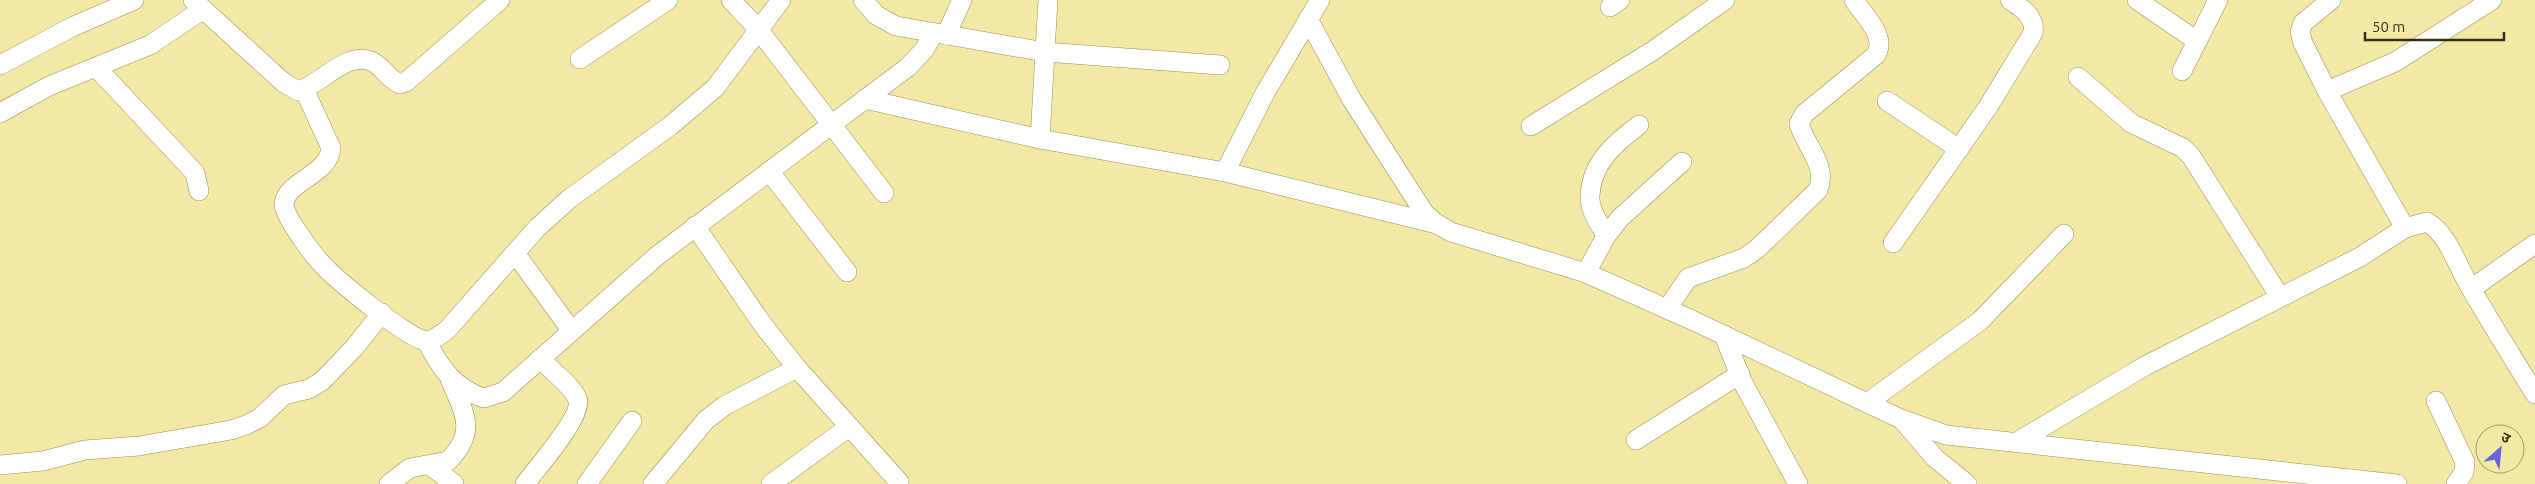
<svg xmlns="http://www.w3.org/2000/svg" width="2535" height="484" viewBox="0 0 2535 484" font-family="Ubuntu,'Noto Sans Devanagari',sans-serif">
<style>
.lines{fill:none;stroke-linecap:round;stroke-linejoin:round}
.street-casing{stroke:#998f4f;stroke-width:20}
.street{stroke:#fff;stroke-width:19}
</style>
<rect width="100%" height="100%" fill="#f3e9a6"/>
<g class="lines">
<defs>
<g id="street">
<path d="M193,0L283,82L298,91C321,85 347,49 373,62C383,67 388,79 400,84L406,82L500,0"/>
<polyline points="731,0 758,29 884,193"/>
<polyline points="863,0 876,15 896,26 1045,52 1220,65"/>
<polyline points="2137,0 2197,41"/>
<polyline points="2331,0 2303,23 2300,32 2303,43 2327,91 2405,228"/>
<polyline points="1610,7 1620,0"/>
<polyline points="1308,19 1352,100 1425,214 1437,224 1451,232 1586,273 1694,321 1901,419 1946,435 2397,484"/>
<polyline points="946,35 962,0"/>
<polyline points="580,59 668,0"/>
<polyline points="0,65 72,27 134,0"/>
<polyline points="96,67 195,173 199,191"/>
<polyline points="2182,71 2218,0"/>
<polyline points="2078,77 2131,123 2183,148 2191,156 2280,297"/>
<path d="M304,89L331,148C329,175 286,181 284,204C284,216 312,253 320,262C333,277 410,341 427,341C435,340 441,334 447,330L537,228L569,199L670,126L715,88L781,0"/>
<polyline points="2327,91 2395,62 2492,0"/>
<polyline points="865,99 1040,139 1225,172 1437,224"/>
<polyline points="1887,101 1959,149"/>
<polyline points="0,113 49,86 150,45 202,10"/>
<polyline points="1531,126 1654,50 1725,0"/>
<polyline points="1040,139 1048,0"/>
<polyline points="769,171 847,272"/>
<polyline points="1225,172 1265,93 1320,0"/>
<polyline points="695,226 763,325 797,368 899,482"/>
<path d="M1606,236C1600,224 1589,210 1590,196C1591,163 1615,143 1639,125"/>
<path d="M1893,243L1988,107L2033,33C2036,17 2022,8 2010,0"/>
<polyline points="515,253 571,330"/>
<polyline points="1586,273 1606,236 1620,218 1682,162"/>
<polyline points="2471,289 2535,244"/>
<path d="M1667,309L1688,278L1744,258L1757,249L1818,190C1828,166 1806,147 1799,124L1804,114L1876,55C1887,36 1865,17 1854,0"/>
<polyline points="1724,335 1742,381 1798,484"/>
<path d="M427,341C439,367 455,389 484,398L503,392L658,255L908,67L924,50L934,33"/>
<polyline points="2436,401 2465,462 2464,472 2456,484"/>
<polyline points="1867,403 1980,321 2064,234"/>
<polyline points="1904,422 1935,458 1967,484"/>
<polyline points="1636,440 1740,374"/>
<path d="M2017,442L2145,366L2360,257L2405,228L2427,222C2448,234 2457,265 2469,285C2490,322 2513,358 2535,394"/>
<polyline points="0,465 43,461 85,450 139,446 231,430 246,425 260,418 284,395 309,389 322,381 354,348 382,313"/>
<polyline points="430,465 454,484"/>
<path d="M389,484L410,468L448,461C478,431 464,413 450,379"/>
<path d="M525,484C536,469 585,414 577,398C572,386 550,369 540,359"/>
<polyline points="587,484 632,421"/>
<polyline points="653,484 706,420 724,406 797,368"/>
<polyline points="771,484 849,427"/>
</g>
</defs>
<use href="#street" class="street-casing"/>
<use href="#street" class="street"/>
</g>
<g transform="translate(2500 449) rotate(27)"><circle r="24" fill="#f3e9a6" stroke="#a79f6c"/>
<path d="M0-4L9 19L0 12L-9 19Z" fill="#6863dc"/>
<text y="-8" font-size="14" font-weight="bold" text-anchor="middle" fill="#353116">उ</text>
</g>
<path d="M2365 32v8h139v-8" fill="none" stroke="#353116" stroke-width="2.5"/>
<text x="2372" y="32" font-size="15" fill="#353116" stroke="#f3e9a6" stroke-width="4" paint-order="stroke">50 m</text>
</svg>
